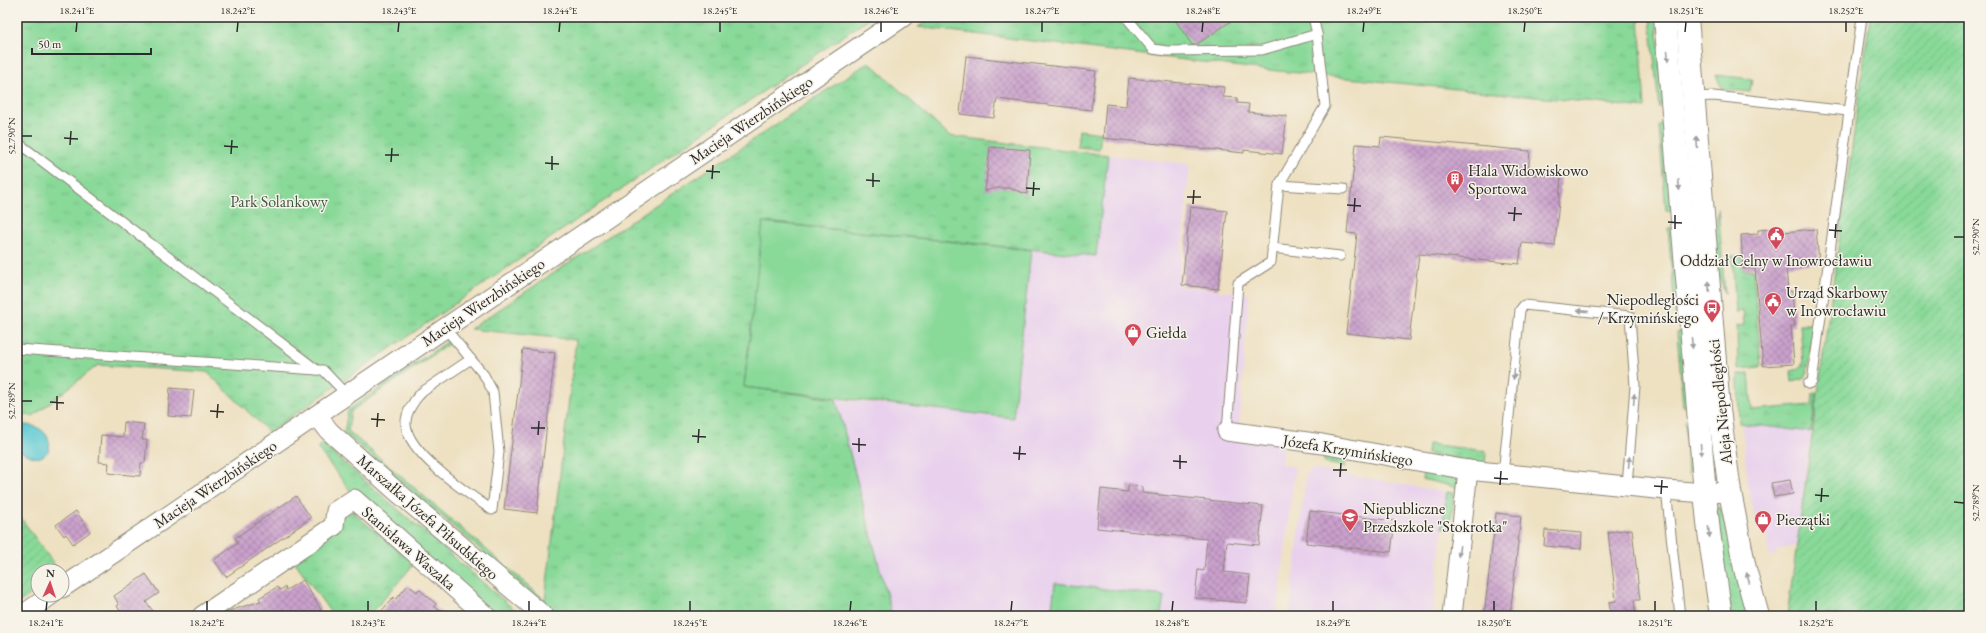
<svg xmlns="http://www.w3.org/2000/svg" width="1986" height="633" viewBox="0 0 1986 633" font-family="'EB Garamond',serif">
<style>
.built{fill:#e9d1ed}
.grass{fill:url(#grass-tufts);stroke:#5a8262}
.garden{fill:url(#garden-furrows);stroke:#5a8262}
.pitch{fill:#89d999;stroke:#5a8262}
.water{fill:#5dcad3;stroke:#447a7f}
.building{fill:url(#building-cross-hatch)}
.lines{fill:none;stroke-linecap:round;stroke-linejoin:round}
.service-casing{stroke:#8c8676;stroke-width:11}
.minor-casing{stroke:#8c8676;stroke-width:21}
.tertiary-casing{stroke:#8c8676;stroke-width:24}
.service{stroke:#fff;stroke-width:9}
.minor{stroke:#fff;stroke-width:19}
.tertiary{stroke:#fff;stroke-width:22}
.oneway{fill:#a0a0a0}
.ticks{fill:none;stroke:#2b2b2b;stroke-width:1.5}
.labels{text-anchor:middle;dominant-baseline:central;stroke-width:3;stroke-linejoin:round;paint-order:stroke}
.street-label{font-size:16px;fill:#2b2b2b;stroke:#f7f3e8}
.poi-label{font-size:16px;fill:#2b2b2b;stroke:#f7f3e8;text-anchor:start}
.park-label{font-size:16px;fill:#425646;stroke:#f7f3e8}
.neatline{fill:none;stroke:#2b2b2b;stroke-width:1.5}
.ticks-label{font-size:10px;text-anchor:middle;fill:#2b2b2b}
</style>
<defs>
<pattern id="grass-tufts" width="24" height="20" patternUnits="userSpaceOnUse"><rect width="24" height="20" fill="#89d999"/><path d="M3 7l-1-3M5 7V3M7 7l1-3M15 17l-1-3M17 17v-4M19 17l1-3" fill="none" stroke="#76ba84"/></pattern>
<pattern id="garden-furrows" width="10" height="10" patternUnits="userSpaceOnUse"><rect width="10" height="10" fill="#89d999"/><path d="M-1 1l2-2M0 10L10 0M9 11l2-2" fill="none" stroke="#76ba84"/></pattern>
<pattern id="building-cross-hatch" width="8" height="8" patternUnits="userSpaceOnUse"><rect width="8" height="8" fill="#caa1cc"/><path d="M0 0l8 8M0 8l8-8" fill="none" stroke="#a483a6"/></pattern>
</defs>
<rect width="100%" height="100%" fill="#f7f3e8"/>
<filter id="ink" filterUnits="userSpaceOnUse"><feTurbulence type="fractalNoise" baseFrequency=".025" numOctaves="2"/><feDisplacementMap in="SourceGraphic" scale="8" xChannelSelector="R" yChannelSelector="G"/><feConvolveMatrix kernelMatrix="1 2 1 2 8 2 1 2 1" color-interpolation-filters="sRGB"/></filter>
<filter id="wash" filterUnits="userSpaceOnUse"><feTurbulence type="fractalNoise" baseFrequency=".012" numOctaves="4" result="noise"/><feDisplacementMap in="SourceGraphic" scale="16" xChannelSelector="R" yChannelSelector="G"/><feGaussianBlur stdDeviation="0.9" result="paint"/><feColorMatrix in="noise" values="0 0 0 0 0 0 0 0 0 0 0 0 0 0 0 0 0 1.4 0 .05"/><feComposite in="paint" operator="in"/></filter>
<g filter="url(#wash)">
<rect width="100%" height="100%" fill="#eee1c2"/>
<g class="built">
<polygon points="1108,155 1190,164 1178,286 1249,294 1239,424 1284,431 1281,464 1295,467 1277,616 892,616 836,399 1013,418 1031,250 1096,256"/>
<polygon points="1742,423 1811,432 1796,546 1777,550 1776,556 1769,555 1766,526 1756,528 1747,478"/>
<polygon points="1312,469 1447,492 1432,616 1289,616 1306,474"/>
</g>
<g class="grass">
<polygon points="17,17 871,17 269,432 207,372 98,365 33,416 17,414"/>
<polygon points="934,17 1639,17 1645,108 1258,69 918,27"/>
<polygon points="1650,17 1657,17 1663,100 1659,108"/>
<polygon points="869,62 949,136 1108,155 1096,256 764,222 744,387 836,399 892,616 558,616 344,433 348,410 451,339 453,341 351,411 348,431 545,600 576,340 470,329"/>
<polygon points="1716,75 1752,79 1750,92 1722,89"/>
<polygon points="1664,122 1673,211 1666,211 1659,126"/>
<polygon points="1079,130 1101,133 1099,149 1077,147"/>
<polygon points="1718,207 1725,294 1716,267 1714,250"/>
<polygon points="1668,228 1674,228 1682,321 1676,321"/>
<polygon points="1742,256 1743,270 1753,270 1761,367 1738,369 1737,326 1744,325 1743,311 1736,312 1732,256"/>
<polygon points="1800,324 1812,324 1814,326 1807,374 1803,379 1792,382 1791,371 1799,369 1803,363"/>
<polygon points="1682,331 1689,408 1683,406 1677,332"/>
<polygon points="1738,374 1749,374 1752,410 1812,405 1813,393 1817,393 1811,432 1739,423"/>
<polygon points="1687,418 1689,418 1693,463 1688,474 1685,420"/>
<polygon points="321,443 522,616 493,616 356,498 318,449"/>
<polygon points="1428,444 1485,451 1486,453 1485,464 1427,454"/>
<polygon points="1325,452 1347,456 1345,467 1327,463 1324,461"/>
<polygon points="1424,470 1453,476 1459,483 1459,488 1422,479"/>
<polygon points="1447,492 1453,493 1454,495 1450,526 1442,528"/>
<polygon points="1719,507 1722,509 1748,616 1730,616 1717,508"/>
<polygon points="349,509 414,564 369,616 333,616 295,562"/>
</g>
<g class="garden">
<polygon points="1870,17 1969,17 1969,616 1787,616"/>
<polygon points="18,514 59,571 38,571 38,589 17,604"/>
</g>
<g class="pitch">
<polygon points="763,222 1031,250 1013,418 744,387"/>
<polygon points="1055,583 1164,596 1161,616 1051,616"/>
</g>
<path class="water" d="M24,425C39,425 52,434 49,450C37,465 31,454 17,450V426Z"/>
<g id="blocks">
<g class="building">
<polygon points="1173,17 1237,17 1196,45 1192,45"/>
<polygon points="966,56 1096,71 1091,110 997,99 994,118 960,114"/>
<polygon points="1129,78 1224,87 1223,97 1237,98 1237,103 1249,104 1248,112 1287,116 1282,154 1244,150 1244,153 1103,138 1106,104 1126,106"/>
<polygon points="1381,137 1530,151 1528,174 1561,177 1555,246 1522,243 1519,264 1419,254 1409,340 1346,333 1357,234 1347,233 1356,144 1380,146"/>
<polygon points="990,147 1030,150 1027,194 1009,188 997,188 985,191"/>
<polygon points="1190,207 1227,211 1218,289 1182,285"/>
<polygon points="1782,228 1783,232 1816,229 1819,263 1786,266 1788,292 1792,291 1795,326 1791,326 1794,364 1763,366 1755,268 1743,269 1741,235 1758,234 1758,230"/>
<polygon points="523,349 555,353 537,513 504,509"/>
<polygon points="170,388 194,390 191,418 168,416"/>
<polygon points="124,422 144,424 142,440 147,440 145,463 141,463 140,476 108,473 109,463 99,462 101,435 123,437"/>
<polygon points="1790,480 1793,494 1774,497 1771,483"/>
<polygon points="1128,485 1142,487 1142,493 1263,506 1259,545 1227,542 1224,572 1250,575 1247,603 1195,598 1198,570 1204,571 1207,539 1097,528 1101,489 1128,492"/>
<polygon points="296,496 311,518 226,577 214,560 238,543 235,538"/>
<polygon points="76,511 90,532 73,544 66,534 64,536 56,525"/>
<polygon points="1310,511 1395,521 1391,552 1306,543"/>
<polygon points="1496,513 1521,516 1510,616 1484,616"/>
<polygon points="1632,529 1640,600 1634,600 1636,616 1611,616 1609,602 1616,601 1608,532"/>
<polygon points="1545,530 1582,533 1581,549 1544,546"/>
<polygon points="146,574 159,593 146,602 153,611 145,616 123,616 117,606 119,605 114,596"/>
<polygon points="303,580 321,610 311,616 222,616 229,611 261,601 259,598 277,587 280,590 285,587 286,590"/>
<polygon points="408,585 417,592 419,589 436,604 434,606 446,616 377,616 394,597 396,599"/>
</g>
</g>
</g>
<g filter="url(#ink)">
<use href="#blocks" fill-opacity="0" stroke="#8c8676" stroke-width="1"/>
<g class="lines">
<defs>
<g id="service">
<polyline points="1126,17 1153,49 1167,51 1262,50 1317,34"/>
<polyline points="1694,97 1714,96 1848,111"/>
<polyline points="17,142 317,370 323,370 347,395"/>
<polyline points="1279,185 1325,106 1317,34 1313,17"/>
<polyline points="1272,248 1340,256"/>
<path d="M445,328L484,375L493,392L499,452L492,510C469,494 408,454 406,425C405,413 414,400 422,392L471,359"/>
<polyline points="17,349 317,370"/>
<polyline points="1808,384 1812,382 1862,17"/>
<polyline points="1227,431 1238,283 1271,262 1279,185 1343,189"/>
<polyline points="1503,474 1520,310 1524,305 1630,316 1635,386 1627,486"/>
<polyline points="1666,490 1680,616"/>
</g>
<g id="minor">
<polyline points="317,415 329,431 395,490 544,616"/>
<polyline points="1227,431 1322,444 1468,470 1666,490 1705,493 1730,492"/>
<polyline points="62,588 903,17"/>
<polyline points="21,616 51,595"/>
<polyline points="202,616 334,526 336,511 354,499 486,616"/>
<polyline points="1452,616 1468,470"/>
</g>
<g id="tertiary">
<polyline points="1665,17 1705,493 1709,532 1721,616"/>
<polyline points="1687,17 1719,410 1730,492 1745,569 1758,616"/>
</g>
</defs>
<use href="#service" class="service-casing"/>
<use href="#minor" class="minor-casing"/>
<use href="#tertiary" class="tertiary-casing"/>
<use href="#service" class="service"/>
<use href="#minor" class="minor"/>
<use href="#tertiary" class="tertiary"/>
</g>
<defs><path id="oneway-solid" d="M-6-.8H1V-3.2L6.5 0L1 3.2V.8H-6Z"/></defs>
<g class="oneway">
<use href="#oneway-solid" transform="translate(1668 56) rotate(85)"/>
<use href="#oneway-solid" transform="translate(1697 142) rotate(-94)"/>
<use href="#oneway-solid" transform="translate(1679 185) rotate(85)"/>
<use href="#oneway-solid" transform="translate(1709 287) rotate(-95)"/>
<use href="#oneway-solid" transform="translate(1583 311) rotate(-174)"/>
<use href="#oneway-solid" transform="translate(1692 343) rotate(85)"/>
<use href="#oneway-solid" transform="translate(1514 374) rotate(96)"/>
<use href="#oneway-solid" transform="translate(1634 399) rotate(-86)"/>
<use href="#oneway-solid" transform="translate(1701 450) rotate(85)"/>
<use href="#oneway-solid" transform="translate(1629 462) rotate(-85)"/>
<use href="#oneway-solid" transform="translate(1709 532) rotate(83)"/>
<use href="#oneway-solid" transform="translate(1459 551) rotate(97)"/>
<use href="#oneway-solid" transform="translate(1748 578) rotate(-105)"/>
</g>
</g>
<path class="ticks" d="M76,32L77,22M237,32L238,22M398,32L399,22M559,32L560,22M720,32V22M881,32V22M1042,32V22M1202,32L1203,22M1363,32L1364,22M1524,32L1525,22M1685,32L1686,22M1846,32V22M22,136H32M64,138L78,139M70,145L71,131M224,146L238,147M231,154L232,140M385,155H399M391,162L392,148M545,163L559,164M552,170V156M706,171L720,172M712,179L713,165M866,180L880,181M873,187V173M1026,188L1040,189M1033,196L1034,182M1187,197H1201M1193,204L1194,190M1347,205L1361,206M1354,212L1355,198M1508,213L1522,214M1514,221L1515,207M1668,222L1682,223M1675,229V215M1829,230L1842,231M1954,237H1964M1835,238L1836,224M22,401H32M50,402L64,403M57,410V396M210,411L224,412M217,418L218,404M371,419L385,420M377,427L378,413M531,428H545M538,435L539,421M692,436L706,437M698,443L699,429M852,444L866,445M859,452V438M1013,453L1026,454M1019,460L1020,446M1173,461L1187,462M1180,469V455M1333,470H1347M1340,477L1341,463M1494,478L1508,479M1500,485L1501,471M1654,486L1668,487M1661,494L1662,480M1815,495L1829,496M1821,502L1822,488M1954,502L1964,503M46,611L47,601M207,611V601M368,611V601M529,611V601M690,611V601M850,611L851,601M1011,611L1012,601M1172,611L1173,601M1333,611V601M1494,611V601M1655,611V601M1816,611V601"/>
<defs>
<symbol id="building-pin" viewBox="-11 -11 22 30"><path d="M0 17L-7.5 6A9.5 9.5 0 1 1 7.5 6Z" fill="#d1495b" stroke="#f7f3e8"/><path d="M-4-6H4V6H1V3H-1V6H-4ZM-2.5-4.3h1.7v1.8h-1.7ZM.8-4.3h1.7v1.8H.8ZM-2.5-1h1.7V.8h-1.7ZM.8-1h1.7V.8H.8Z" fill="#fff"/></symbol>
<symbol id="civic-pin" viewBox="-11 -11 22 30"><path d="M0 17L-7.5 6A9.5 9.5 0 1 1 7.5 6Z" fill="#d1495b" stroke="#f7f3e8"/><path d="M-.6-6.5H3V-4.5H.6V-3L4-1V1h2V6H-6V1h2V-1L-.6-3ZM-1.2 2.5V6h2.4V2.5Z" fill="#fff"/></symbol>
<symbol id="bus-pin" viewBox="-11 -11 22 30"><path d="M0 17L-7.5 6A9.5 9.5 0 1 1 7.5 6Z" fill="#d1495b" stroke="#f7f3e8"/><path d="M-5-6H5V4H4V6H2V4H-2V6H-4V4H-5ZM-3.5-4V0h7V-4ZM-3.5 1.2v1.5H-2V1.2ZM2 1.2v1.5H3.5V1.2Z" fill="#fff"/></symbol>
<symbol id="shop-pin" viewBox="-11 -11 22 30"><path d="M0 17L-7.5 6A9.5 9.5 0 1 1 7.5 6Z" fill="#d1495b" stroke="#f7f3e8"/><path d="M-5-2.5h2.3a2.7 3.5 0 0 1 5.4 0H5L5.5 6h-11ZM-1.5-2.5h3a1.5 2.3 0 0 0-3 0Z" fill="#fff"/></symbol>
<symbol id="school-pin" viewBox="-11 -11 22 30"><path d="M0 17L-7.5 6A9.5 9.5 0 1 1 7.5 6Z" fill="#d1495b" stroke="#f7f3e8"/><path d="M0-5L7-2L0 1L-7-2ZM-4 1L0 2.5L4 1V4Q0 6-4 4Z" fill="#fff"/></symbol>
</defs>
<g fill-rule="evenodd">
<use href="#building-pin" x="1445" y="169" width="20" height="27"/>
<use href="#civic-pin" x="1766" y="225" width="20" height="27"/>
<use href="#civic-pin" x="1763" y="291" width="20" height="27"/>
<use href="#bus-pin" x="1702" y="298" width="20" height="27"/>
<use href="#shop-pin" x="1123" y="322" width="20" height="27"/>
<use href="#school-pin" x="1340" y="507" width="20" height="27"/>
<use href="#shop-pin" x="1753" y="509" width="20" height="27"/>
</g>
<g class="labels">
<g class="street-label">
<text transform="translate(751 120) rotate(-34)">Macieja Wierzbińskiego</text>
<text transform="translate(483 302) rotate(-34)">Macieja Wierzbińskiego</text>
<text transform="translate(1720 402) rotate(-96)">Aleja Niepodległości</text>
<text transform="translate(1348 450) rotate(9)">Józefa Krzymińskiego</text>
<text transform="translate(215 484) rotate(-34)">Macieja Wierzbińskiego</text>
<text transform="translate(428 517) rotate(41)">Marszałka Józefa Piłsudskiego</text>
<text transform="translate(409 548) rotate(41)">Stanisława Waszaka</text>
</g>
<g class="poi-label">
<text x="1468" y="170">Hala Widowiskowo<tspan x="1468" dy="18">Sportowa</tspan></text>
<text x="1776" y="260" text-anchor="middle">Oddział Celny w Inowrocławiu</text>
<text x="1786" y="292">Urząd Skarbowy<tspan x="1786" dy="18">w Inowrocławiu</tspan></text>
<text x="1699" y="299" text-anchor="end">Niepodległości<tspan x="1699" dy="18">/ Krzymińskiego</tspan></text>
<text x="1146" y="332">Giełda</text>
<text x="1363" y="508">Niepubliczne<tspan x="1363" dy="18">Przedszkole "Stokrotka"</tspan></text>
<text x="1776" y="519">Pieczątki</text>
</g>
<g class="park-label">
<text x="279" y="201">Park Solankowy</text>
</g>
</g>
<rect width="1986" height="633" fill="none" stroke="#f7f3e8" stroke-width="44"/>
<g transform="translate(50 583) rotate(3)"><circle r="19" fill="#f7f3e8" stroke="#a5a39c"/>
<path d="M0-3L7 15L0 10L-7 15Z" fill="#d1495b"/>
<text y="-6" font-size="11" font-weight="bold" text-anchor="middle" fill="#2b2b2b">N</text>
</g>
<path d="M32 48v6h119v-6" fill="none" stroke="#2b2b2b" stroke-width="2"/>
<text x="38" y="48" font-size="12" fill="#2b2b2b" stroke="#f7f3e8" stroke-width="3" paint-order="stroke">50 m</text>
<rect x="22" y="22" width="1942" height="589" class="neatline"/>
<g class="ticks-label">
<text x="77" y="14">18.241°E</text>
<text x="238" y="14">18.242°E</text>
<text x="399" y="14">18.243°E</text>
<text x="560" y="14">18.244°E</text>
<text x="720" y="14">18.245°E</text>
<text x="881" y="14">18.246°E</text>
<text x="1042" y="14">18.247°E</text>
<text x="1203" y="14">18.248°E</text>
<text x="1364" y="14">18.249°E</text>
<text x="1525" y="14">18.250°E</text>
<text x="1686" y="14">18.251°E</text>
<text x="1846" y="14">18.252°E</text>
<text transform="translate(11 136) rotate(-90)" y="4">52.790°N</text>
<text transform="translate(1975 237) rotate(-90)" y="4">52.790°N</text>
<text transform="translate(11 401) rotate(-90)" y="4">52.789°N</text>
<text transform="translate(1975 503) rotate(-90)" y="4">52.789°N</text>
<text x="46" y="626">18.241°E</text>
<text x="207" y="626">18.242°E</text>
<text x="368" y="626">18.243°E</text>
<text x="529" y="626">18.244°E</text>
<text x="690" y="626">18.245°E</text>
<text x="850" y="626">18.246°E</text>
<text x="1011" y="626">18.247°E</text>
<text x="1172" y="626">18.248°E</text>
<text x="1333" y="626">18.249°E</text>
<text x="1494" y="626">18.250°E</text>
<text x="1655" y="626">18.251°E</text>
<text x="1816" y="626">18.252°E</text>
</g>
</svg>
